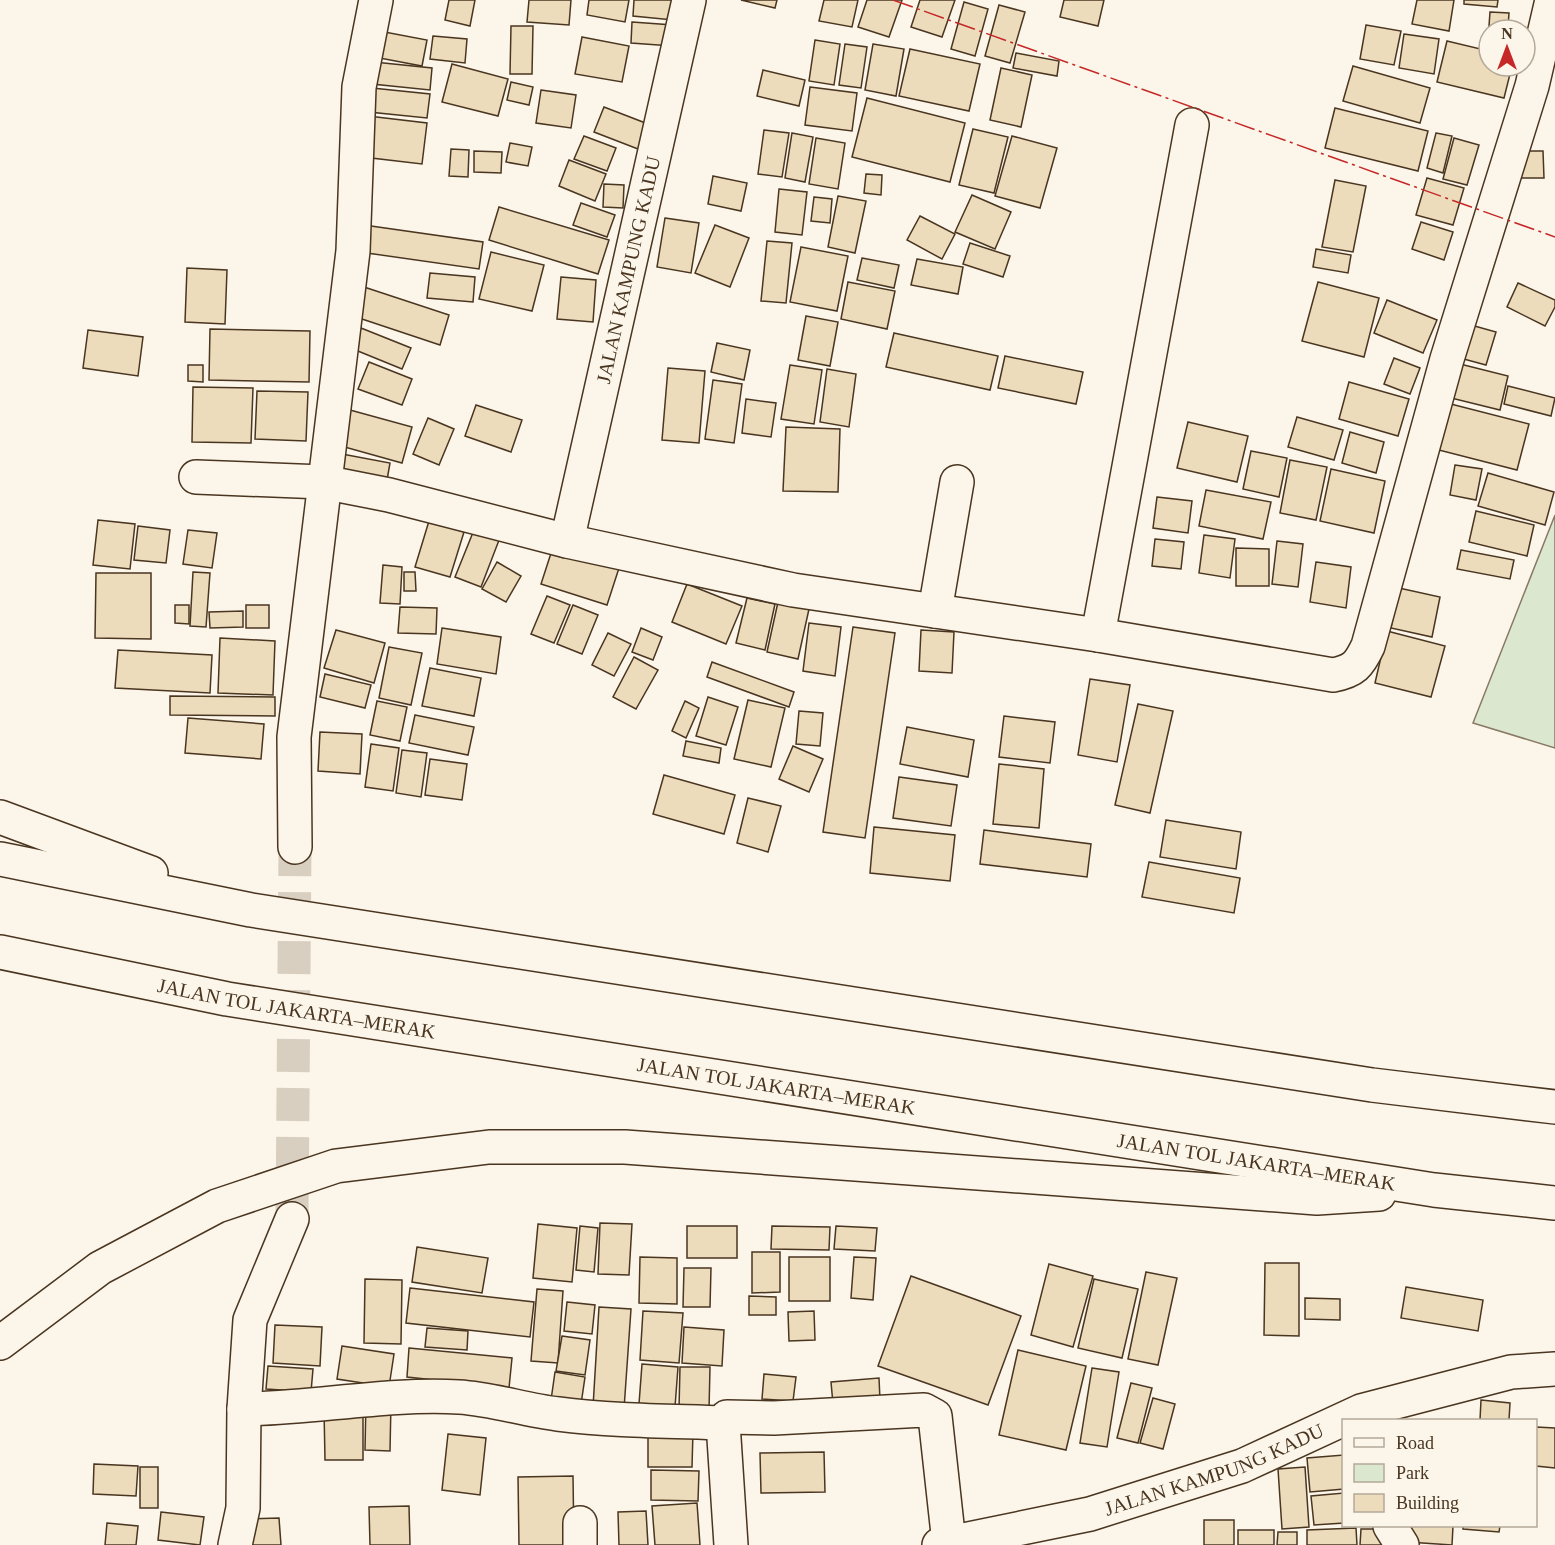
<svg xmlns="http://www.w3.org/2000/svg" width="1555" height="1545" viewBox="0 0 1555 1545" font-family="'Times New Roman',serif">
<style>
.green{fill:#dce7d0;stroke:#887966;stroke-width:1.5}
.building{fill:#ecdcbc;stroke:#4a3520;stroke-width:1.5}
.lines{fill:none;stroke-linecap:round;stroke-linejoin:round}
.minor-tunnel{stroke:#d8cfc1;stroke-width:33;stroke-dasharray:33 16;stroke-linecap:butt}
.minor-casing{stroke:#4a3520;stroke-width:36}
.highway-casing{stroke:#4a3520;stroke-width:36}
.minor{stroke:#fbf6e9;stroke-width:33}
.highway{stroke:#fbf6e9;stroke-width:33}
.power{stroke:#c62828;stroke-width:1.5;stroke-dasharray:21 4.5 3 4.5;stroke-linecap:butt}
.labels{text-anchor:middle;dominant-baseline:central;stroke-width:4.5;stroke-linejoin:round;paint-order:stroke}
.street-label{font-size:20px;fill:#4a3520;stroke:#fbf6e9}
</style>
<rect width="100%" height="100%" fill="#fbf6e9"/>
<polygon class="green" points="1555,515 1555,748 1473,723"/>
<g class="building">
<polygon points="449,0 475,0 470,26 445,20"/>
<polygon points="529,0 571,0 569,25 527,22"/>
<polygon points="589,0 629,0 625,22 587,15"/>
<polygon points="634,0 675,0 673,20 633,16"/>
<polygon points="741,0 777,0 775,8"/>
<polygon points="824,0 858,0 852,27 819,21"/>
<polygon points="867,0 902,0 889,37 858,27"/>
<polygon points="920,0 955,0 942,37 911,27"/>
<polygon points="1064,0 1104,0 1098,26 1060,17"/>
<polygon points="1417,0 1454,0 1449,31 1412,24"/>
<polygon points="1464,0 1498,0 1497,7 1464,4"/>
<polygon points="964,2 988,9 975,56 951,49"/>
<polygon points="999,5 1025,12 1010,63 985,56"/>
<polygon points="1490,12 1509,13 1508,27 1489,26"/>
<polygon points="632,22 673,25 672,46 631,43"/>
<polygon points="1366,25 1401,31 1394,65 1360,59"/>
<polygon points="511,26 533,26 532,74 510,74"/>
<polygon points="374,30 427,40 422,66 369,56"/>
<polygon points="1404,34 1439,39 1434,74 1399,68"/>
<polygon points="433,36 467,39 465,63 430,59"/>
<polygon points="582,37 629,46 622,82 575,74"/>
<polygon points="815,40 840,44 834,85 809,81"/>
<polygon points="1447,41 1489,51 1489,66 1512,66 1504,98 1437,82"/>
<polygon points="845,44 867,47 861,88 839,85"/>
<polygon points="873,44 904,49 896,96 865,90"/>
<polygon points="910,49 980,64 969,111 899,96"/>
<polygon points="1016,53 1059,61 1057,76 1013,68"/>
<polygon points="374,62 432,68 430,90 372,84"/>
<polygon points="452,64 508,79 498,116 442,102"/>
<polygon points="1353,66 1430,88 1420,123 1343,101"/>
<polygon points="1001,68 1032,75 1021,127 990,120"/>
<polygon points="763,70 805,80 799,106 757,96"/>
<polygon points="511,82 533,87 529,105 507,100"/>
<polygon points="810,87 857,93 852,131 805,125"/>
<polygon points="372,88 430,94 427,118 369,112"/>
<polygon points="541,90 576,95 571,128 536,123"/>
<polygon points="867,98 965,123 950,182 852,157"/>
<polygon points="604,107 648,124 638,149 594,132"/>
<polygon points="1335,108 1428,131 1418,171 1325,148"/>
<polygon points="368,116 427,123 422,164 363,157"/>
<polygon points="973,129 1008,137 994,193 959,185"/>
<polygon points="764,130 789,133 782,177 758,174"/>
<polygon points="792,133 813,137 805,182 785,178"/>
<polygon points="1436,133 1452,136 1443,173 1427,168"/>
<polygon points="584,136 616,148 607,171 574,159"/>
<polygon points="1012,136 1057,148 1040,208 995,196"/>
<polygon points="816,138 845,143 838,189 809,184"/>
<polygon points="1454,138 1479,145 1467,185 1443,179"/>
<polygon points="510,143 532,147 528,166 506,162"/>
<polygon points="451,149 469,150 468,177 449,176"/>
<polygon points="474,151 502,152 501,173 474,172"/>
<polygon points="1520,151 1543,151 1544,178 1520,178"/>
<polygon points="569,160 606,174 595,201 559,186"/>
<polygon points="866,174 882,175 881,195 864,193"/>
<polygon points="713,176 747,183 741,211 708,204"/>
<polygon points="1427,178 1464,188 1453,225 1416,215"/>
<polygon points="1335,180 1366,186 1353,252 1322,247"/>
<polygon points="604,184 624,185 623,208 603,207"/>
<polygon points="779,189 807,192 802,235 775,232"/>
<polygon points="972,195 1011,212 995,249 955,232"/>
<polygon points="838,196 866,201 855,253 828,247"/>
<polygon points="814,197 832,199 830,223 811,221"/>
<polygon points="581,203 615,215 607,237 573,225"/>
<polygon points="499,207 609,240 598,274 489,240"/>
<polygon points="920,216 955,234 942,259 907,240"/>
<polygon points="665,218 699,223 691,273 657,267"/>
<polygon points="1421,222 1453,232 1444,260 1412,249"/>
<polygon points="364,225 483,242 479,269 360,252"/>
<polygon points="715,225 749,238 730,287 695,273"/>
<polygon points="767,241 792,243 786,303 761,301"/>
<polygon points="970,243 1010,256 1003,277 963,264"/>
<polygon points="801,247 848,256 837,311 790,302"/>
<polygon points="1316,249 1351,255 1348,273 1313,267"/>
<polygon points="491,252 544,265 532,311 479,299"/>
<polygon points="862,258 899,265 894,288 857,280"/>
<polygon points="917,259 963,267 958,294 911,285"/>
<polygon points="187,268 227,270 225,324 185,322"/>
<polygon points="430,273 475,277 473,302 427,298"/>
<polygon points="561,277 596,280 593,322 557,319"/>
<polygon points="848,282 895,291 887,329 841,319"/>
<polygon points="1318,282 1379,298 1364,357 1302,341"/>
<polygon points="1518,283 1555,300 1555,307 1545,326 1507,307"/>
<polygon points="361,286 449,315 440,345 350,315"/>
<polygon points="1387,300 1437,320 1423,353 1374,333"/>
<polygon points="806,316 838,322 830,366 798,360"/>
<polygon points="1471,325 1496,332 1486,365 1460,358"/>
<polygon points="361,328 411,348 402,369 353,349"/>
<polygon points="210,329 310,331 309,382 209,380"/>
<polygon points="88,330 143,337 138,376 83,368"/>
<polygon points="894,333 998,356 990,390 886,367"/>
<polygon points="717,343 750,350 744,380 711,372"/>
<polygon points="1005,356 1083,372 1076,404 998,388"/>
<polygon points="1394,358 1420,368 1410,394 1384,384"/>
<polygon points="369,362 412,379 402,405 358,389"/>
<polygon points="1456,363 1508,376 1500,410 1447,397"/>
<polygon points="188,365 203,365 203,382 188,381"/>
<polygon points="790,365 822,370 814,424 781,419"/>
<polygon points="668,368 705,371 699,443 662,440"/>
<polygon points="827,369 856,374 849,427 820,422"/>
<polygon points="713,380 742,384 734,443 705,439"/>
<polygon points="1349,382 1409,399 1398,436 1339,419"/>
<polygon points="1508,386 1555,398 1551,416 1504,404"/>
<polygon points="193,387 253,388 251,443 192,442"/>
<polygon points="257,391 308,392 306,441 255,439"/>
<polygon points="746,399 776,403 771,437 742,433"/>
<polygon points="1443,402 1529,424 1517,470 1431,448"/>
<polygon points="476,405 522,420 511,452 465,436"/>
<polygon points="350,410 412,427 402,463 341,446"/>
<polygon points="1297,417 1343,430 1334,460 1288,447"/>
<polygon points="428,418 454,429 439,465 413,454"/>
<polygon points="1188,422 1248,436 1237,482 1177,468"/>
<polygon points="786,427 840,429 838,492 783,491"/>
<polygon points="1350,432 1384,442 1376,473 1342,463"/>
<polygon points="1251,451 1287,458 1279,497 1243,489"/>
<polygon points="342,454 390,463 387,480 339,471"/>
<polygon points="1290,460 1327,467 1316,520 1280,513"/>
<polygon points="1455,465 1482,469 1476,500 1450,495"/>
<polygon points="1331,469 1385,481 1374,533 1320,521"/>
<polygon points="1488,473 1554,492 1545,525 1478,506"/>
<polygon points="1206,490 1271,502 1263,539 1199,526"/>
<polygon points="1157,497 1192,501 1188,533 1153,528"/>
<polygon points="1476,511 1534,525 1527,556 1469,542"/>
<polygon points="98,520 135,524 130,569 93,565"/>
<polygon points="429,521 464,532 450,577 415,567"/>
<polygon points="476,525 501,535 481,587 455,577"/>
<polygon points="138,526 170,530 166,563 134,560"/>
<polygon points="188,530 217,533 212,568 183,564"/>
<polygon points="1204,535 1235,539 1230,578 1199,573"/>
<polygon points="1155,539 1184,542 1181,569 1152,566"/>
<polygon points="1277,541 1303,544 1298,587 1272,584"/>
<polygon points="554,544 620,565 607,605 541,584"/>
<polygon points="1236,548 1269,549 1269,586 1236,586"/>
<polygon points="1461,550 1514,560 1510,579 1457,569"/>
<polygon points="497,562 521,576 506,602 482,589"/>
<polygon points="1316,562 1351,567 1346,608 1310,602"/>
<polygon points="383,565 402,567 400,604 380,603"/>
<polygon points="193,572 210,573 206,627 190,626"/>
<polygon points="404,572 415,572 416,591 404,591"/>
<polygon points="96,573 151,573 151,639 95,638"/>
<polygon points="687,584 742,606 726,644 672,622"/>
<polygon points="1399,588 1440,597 1432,637 1391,628"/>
<polygon points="547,596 570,605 554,643 531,634"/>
<polygon points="747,598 775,604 765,650 736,643"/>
<polygon points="778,602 809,609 798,659 767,652"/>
<polygon points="175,605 189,605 189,624 175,623"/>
<rect x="246" y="605" width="23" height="23"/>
<polygon points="573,605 598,615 582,654 557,644"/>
<polygon points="400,607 437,608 436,634 398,633"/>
<polygon points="243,611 243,627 210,628 209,612"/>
<polygon points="809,623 841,627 835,676 803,671"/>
<polygon points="853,627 895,633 865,838 823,832"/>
<polygon points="442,628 501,637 496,674 437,664"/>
<polygon points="641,628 662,637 653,660 632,652"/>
<polygon points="336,630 385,643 374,683 324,668"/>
<polygon points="921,630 954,632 952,673 919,671"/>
<polygon points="1387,631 1445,646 1431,697 1375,683"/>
<polygon points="608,633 631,644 614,676 592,665"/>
<polygon points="220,638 275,641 273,695 218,693"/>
<polygon points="389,647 422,653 411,705 379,698"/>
<polygon points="118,650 212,655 210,693 115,688"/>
<polygon points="634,657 658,670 636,709 613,697"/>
<polygon points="712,662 794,692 789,707 707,677"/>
<polygon points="430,668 481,678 474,716 422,706"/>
<polygon points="325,674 371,685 365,708 320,697"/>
<polygon points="1090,679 1130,685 1117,762 1078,755"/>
<polygon points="170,696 275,697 275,716 170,715"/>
<polygon points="708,697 738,707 726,745 696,736"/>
<polygon points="748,700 785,708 771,767 734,759"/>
<polygon points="377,701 407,707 400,741 370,735"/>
<polygon points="685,701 699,708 686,738 672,731"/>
<polygon points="1138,704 1173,711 1150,813 1115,805"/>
<polygon points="799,711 823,713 820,746 796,744"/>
<polygon points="415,715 474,727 468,755 409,743"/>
<polygon points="1004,716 1055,722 1050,763 999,757"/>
<polygon points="188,718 264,724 261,759 185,753"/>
<polygon points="907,727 974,740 968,777 900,764"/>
<polygon points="320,732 362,734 360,774 318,771"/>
<polygon points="686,741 721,748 719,763 683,756"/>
<polygon points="371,744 399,748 393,791 365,787"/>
<polygon points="793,746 823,759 809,792 779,779"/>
<polygon points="402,750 427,753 421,797 396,793"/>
<polygon points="430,759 467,764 462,800 425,795"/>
<polygon points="999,764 1044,769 1039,828 993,824"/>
<polygon points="664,775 735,795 724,834 653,814"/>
<polygon points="899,777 957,785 951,826 893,818"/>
<polygon points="748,798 781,806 768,852 737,843"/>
<polygon points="1166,820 1241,832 1236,869 1160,857"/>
<polygon points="874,827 955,835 950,881 870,873"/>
<polygon points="984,830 1091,844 1087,877 980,864"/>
<polygon points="1149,862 1240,878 1234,913 1142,897"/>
<polygon points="600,1223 632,1224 629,1275 598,1274"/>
<polygon points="538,1224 577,1228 572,1282 533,1278"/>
<polygon points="580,1226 598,1228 594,1272 576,1270"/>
<rect x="687" y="1226" width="50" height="32"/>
<polygon points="772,1226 830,1227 829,1250 771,1249"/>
<polygon points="836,1226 877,1228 875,1251 834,1249"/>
<polygon points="417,1247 488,1258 482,1293 412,1282"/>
<polygon points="752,1252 780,1252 780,1292 752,1293"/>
<polygon points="640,1257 677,1258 677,1304 639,1303"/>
<rect x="789" y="1257" width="41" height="44"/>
<polygon points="854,1257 876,1258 873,1300 851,1298"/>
<polygon points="1265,1263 1299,1263 1299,1336 1264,1335"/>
<polygon points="1049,1264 1093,1276 1073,1347 1031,1335"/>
<polygon points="684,1268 711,1268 710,1307 683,1307"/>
<polygon points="1146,1272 1177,1278 1158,1365 1128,1359"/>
<polygon points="911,1276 1021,1316 988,1405 878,1366"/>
<polygon points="365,1279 402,1280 401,1344 364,1343"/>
<polygon points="1094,1279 1138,1289 1122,1358 1078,1348"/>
<polygon points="1406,1287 1483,1300 1478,1331 1401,1318"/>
<polygon points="410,1288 534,1302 530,1337 406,1323"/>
<polygon points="537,1289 563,1291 558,1363 531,1361"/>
<polygon points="749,1296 776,1297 776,1315 749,1315"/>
<polygon points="1305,1298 1340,1299 1340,1320 1305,1319"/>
<polygon points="567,1302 595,1305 592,1334 564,1331"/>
<polygon points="599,1307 631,1309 624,1409 593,1407"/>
<polygon points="643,1311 683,1313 679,1363 640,1360"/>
<polygon points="814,1311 815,1340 789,1341 788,1312"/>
<polygon points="275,1325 322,1327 320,1366 273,1363"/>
<polygon points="684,1327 724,1330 722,1366 682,1363"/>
<polygon points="427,1328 468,1331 467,1350 425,1347"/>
<polygon points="562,1336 590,1340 585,1375 556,1371"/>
<polygon points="342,1346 394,1354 389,1387 337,1379"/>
<polygon points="409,1348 512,1358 509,1388 407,1377"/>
<polygon points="1018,1350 1086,1366 1066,1450 999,1435"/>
<polygon points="642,1364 678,1367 675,1407 639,1404"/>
<polygon points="268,1366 313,1369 311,1392 266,1389"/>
<polygon points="680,1367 710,1367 709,1410 679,1409"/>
<polygon points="1092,1368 1119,1372 1107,1447 1080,1443"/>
<polygon points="555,1372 585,1377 580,1411 550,1407"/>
<polygon points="764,1374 796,1377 793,1401 762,1399"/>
<polygon points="879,1378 880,1400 833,1404 831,1382"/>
<polygon points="1131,1383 1152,1388 1138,1443 1117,1438"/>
<polygon points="1153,1398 1175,1404 1163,1449 1140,1443"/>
<polygon points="1481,1400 1510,1403 1509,1420 1480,1420"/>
<polygon points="366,1401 391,1402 390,1451 365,1450"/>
<polygon points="363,1408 363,1460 325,1460 324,1409"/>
<polygon points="1536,1427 1555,1428 1555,1468 1536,1466"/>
<polygon points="648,1430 693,1431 692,1467 648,1467"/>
<polygon points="448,1434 486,1438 480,1495 442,1490"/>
<polygon points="824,1452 825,1492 761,1493 760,1453"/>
<polygon points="1344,1455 1344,1489 1310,1492 1307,1458"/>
<polygon points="94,1464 138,1466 136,1496 93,1494"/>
<rect x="140" y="1467" width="18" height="41"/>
<polygon points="1305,1467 1309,1527 1282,1529 1278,1469"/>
<polygon points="651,1470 699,1471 698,1501 651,1500"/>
<polygon points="573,1476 574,1545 519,1545 518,1477"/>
<polygon points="1344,1493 1344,1523 1314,1525 1311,1496"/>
<polygon points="697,1503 700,1545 655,1545 652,1506"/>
<polygon points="409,1506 410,1545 370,1545 369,1507"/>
<polygon points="646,1511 648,1545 619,1545 618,1512"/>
<polygon points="161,1512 204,1517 200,1545 158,1540"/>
<polygon points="279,1518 281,1545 251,1545 250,1519"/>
<rect x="1204" y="1520" width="30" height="25"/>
<polygon points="107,1523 138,1526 136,1545 105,1545"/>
<polygon points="1409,1526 1453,1526 1452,1545 1408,1542"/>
<polygon points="1463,1526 1500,1526 1499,1532 1463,1529"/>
<polygon points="1356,1528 1357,1545 1307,1545 1307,1530"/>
<polygon points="1361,1529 1388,1529 1388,1545 1360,1545"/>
<rect x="1238" y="1530" width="36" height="15"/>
<polygon points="1278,1532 1297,1532 1297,1545 1277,1545"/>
</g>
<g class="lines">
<polyline class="minor-tunnel" points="292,1219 295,847"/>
<defs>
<g id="minor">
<path d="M196,477L323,482L389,495L567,541L793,590L1098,635L1333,675C1354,671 1359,665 1368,646L1447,359L1532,86L1552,0"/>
<path id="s1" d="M567,541L689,0"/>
<polyline points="935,611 957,482"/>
<polyline points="1098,635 1192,125"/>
<polyline points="295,847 294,737 353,251 359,87 376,0"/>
<path d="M244,1409C316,1408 387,1393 459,1397C493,1399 524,1410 558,1414C613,1421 668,1421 723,1423L727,1417L774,1418L924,1410L935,1416L949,1543"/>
<polyline points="723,1423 731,1545"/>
<polyline points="580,1523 580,1545"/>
<polyline points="1390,1526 1402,1545"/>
<polyline points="235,1545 243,1508 244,1409 250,1320 292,1219"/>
<path id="s2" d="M939,1545L1090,1514L1242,1466L1361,1411L1511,1372L1555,1369"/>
</g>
<g id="highway">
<polyline points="0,817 151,873"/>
<polyline points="0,859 251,910 1372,1085 1555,1107"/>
<path id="s3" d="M0,952L227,999L1434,1190L1555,1203"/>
<polyline points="0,1343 100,1268 217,1206 336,1166 489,1147 625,1147 1317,1198 1379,1194"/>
</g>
</defs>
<use href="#minor" class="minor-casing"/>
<use href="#highway" class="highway-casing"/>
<use href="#minor" class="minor"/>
<use href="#highway" class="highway"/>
<polyline class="power" points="893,0 1555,237"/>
</g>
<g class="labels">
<g class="street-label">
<text stroke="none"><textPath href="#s1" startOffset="278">JALAN KAMPUNG KADU</textPath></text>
<text stroke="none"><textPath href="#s3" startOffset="302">JALAN TOL JAKARTA–MERAK</textPath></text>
<text stroke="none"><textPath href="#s3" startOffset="788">JALAN TOL JAKARTA–MERAK</textPath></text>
<text stroke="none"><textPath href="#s3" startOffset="1274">JALAN TOL JAKARTA–MERAK</textPath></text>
<text stroke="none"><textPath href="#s2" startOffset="286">JALAN KAMPUNG KADU</textPath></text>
</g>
</g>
<rect x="1342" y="1419" width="195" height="108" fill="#fbf6e9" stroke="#b4a999" stroke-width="1.5"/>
<rect x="1354" y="1438" width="30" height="9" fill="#fbf6e9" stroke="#b4a999" stroke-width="1.5"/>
<text x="1396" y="1449" font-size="18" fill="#4a3520">Road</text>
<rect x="1354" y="1464" width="30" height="18" fill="#dce7d0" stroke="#b4a999" stroke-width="1.5"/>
<text x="1396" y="1479" font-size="18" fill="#4a3520">Park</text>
<rect x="1354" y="1494" width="30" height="18" fill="#ecdcbc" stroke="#b4a999" stroke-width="1.5"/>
<text x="1396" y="1509" font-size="18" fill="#4a3520">Building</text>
<g transform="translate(1507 48)"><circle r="28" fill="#fbf6e9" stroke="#b4a999" stroke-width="1.5"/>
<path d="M0-4.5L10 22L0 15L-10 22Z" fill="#c62828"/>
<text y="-9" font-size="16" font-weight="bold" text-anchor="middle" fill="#4a3520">N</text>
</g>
</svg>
